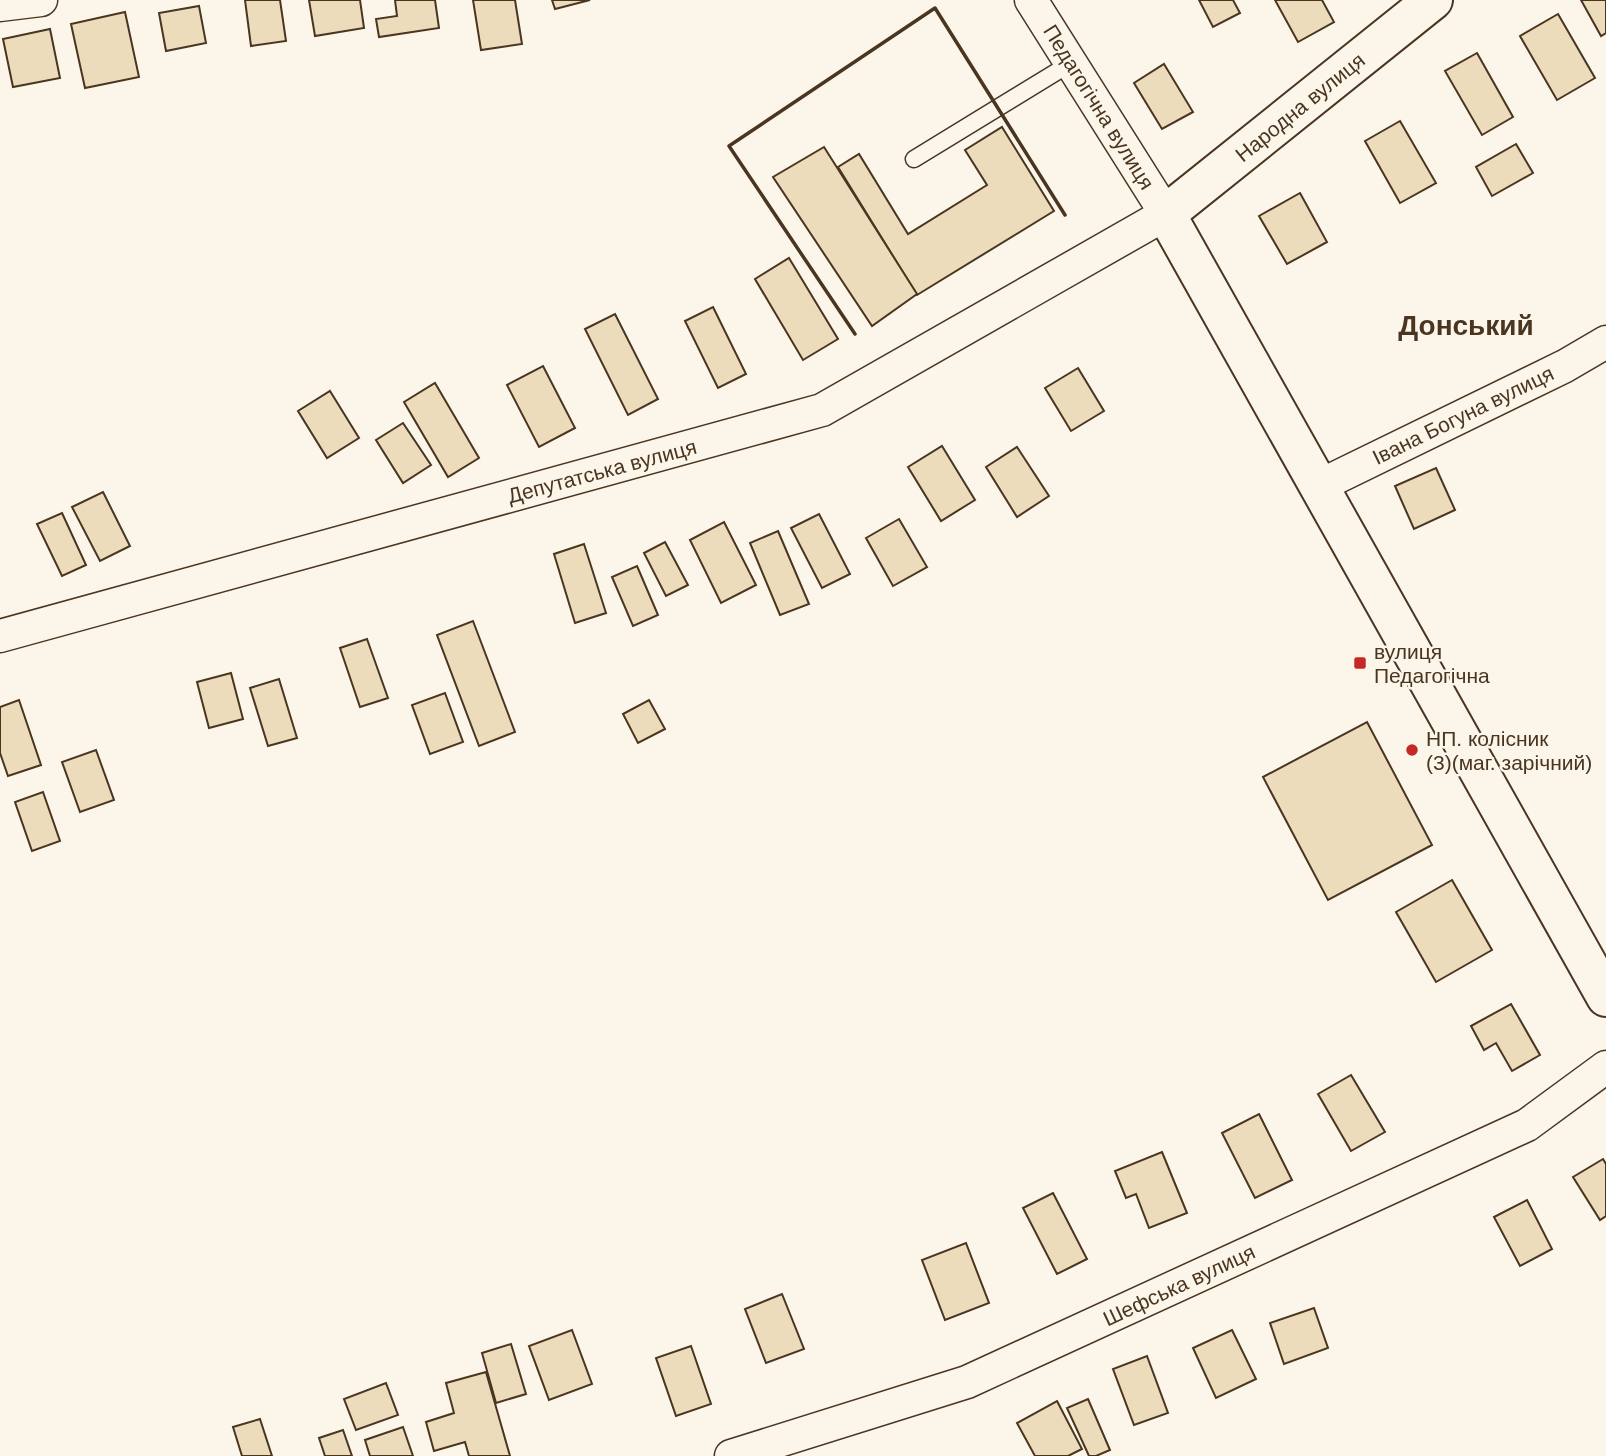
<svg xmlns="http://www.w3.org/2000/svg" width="1606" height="1456" viewBox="0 0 1606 1456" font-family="Arial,sans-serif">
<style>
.building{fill:#ecdcbc;stroke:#4a3520;stroke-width:2}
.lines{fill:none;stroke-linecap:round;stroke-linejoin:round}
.lane-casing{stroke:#4a3520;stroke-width:19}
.street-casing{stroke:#4a3520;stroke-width:35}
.secondary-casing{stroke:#4a3520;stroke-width:42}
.lane{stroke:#fbf6e9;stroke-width:16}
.street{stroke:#fbf6e9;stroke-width:32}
.secondary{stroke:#fbf6e9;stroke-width:38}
.wall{stroke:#4a3520;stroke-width:3.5}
.poi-dot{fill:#c62828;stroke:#fbf6e9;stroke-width:2.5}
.labels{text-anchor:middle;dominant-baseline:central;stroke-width:5;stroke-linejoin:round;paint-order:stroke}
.street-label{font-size:21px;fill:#4a3520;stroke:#fbf6e9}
.poi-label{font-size:21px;fill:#4a3520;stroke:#fbf6e9;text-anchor:start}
.district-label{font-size:28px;font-weight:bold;fill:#4a3520;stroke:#fbf6e9}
</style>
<rect width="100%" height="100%" fill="#fbf6e9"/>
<g class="building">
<polygon points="245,0 280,0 286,41 251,46"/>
<polygon points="309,0 360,0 364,28 315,36"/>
<polygon points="395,0 435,0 439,28 379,37 376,19 397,16"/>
<polygon points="473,0 515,0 522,44 481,50"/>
<polygon points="552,0 590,0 555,9"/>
<polygon points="1199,0 1233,0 1240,13 1213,27"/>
<polygon points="1275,0 1322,0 1334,22 1298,42"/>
<polygon points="1581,0 1606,0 1606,33 1601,36"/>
<polygon points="199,6 206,43 166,51 159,13"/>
<polygon points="125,12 139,77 85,88 71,24"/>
<polygon points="1558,14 1595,78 1557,100 1520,36"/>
<polygon points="50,29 60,78 13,87 3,39"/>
<polygon points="1477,53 1513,117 1482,135 1445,71"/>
<polygon points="1164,64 1193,112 1162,129 1134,83"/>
<polygon points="1400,121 1436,183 1400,203 1365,141"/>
<polygon points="1002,127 1054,211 917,295 838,167 859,154 908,234 987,185 965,150"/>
<polygon points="1516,144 1533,173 1492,196 1476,167"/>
<polygon points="824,147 917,294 872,326 773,177"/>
<polygon points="1300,193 1327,242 1287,264 1259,216"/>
<polygon points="789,258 838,339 803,360 755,279"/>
<polygon points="713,307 746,374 718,388 685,321"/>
<polygon points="615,314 658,399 628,415 585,329"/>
<polygon points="543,366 575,428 539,447 507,385"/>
<polygon points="1078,368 1104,411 1071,431 1045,388"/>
<polygon points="435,383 479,458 448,477 404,402"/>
<polygon points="330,391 359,438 327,458 298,411"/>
<polygon points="403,423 431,465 403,483 376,440"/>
<polygon points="942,446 975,500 941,521 908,467"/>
<polygon points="1017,447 1049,496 1017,517 986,467"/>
<polygon points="1436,468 1455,510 1414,529 1395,486"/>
<polygon points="103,492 130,546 100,561 72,507"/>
<polygon points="62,513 86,565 62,576 37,524"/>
<polygon points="819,514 850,574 822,588 791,528"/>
<polygon points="899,519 927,567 893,586 866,538"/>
<polygon points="724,522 756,585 721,603 690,540"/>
<polygon points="778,531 809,604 780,615 750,543"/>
<polygon points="665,542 688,585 666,596 644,553"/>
<polygon points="584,544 606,613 575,623 554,554"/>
<polygon points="637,566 658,615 633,626 612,577"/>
<polygon points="473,621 515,732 479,746 437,635"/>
<polygon points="367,639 388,698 360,707 340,648"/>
<polygon points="231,673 243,719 209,728 197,682"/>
<polygon points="279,679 297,738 268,746 250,688"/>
<polygon points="445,693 463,742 430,754 412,705"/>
<polygon points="19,700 41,765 8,776 0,753 0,707"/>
<polygon points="649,700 665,729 638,743 623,714"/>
<polygon points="1367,722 1432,845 1328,900 1263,777"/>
<polygon points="96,750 114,800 80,812 62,762"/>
<polygon points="43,792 60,841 32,851 15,802"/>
<polygon points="1452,880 1492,950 1436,982 1396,912"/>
<polygon points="1511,1004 1540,1055 1512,1071 1496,1043 1484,1050 1471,1026"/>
<polygon points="1351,1075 1385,1132 1351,1151 1318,1094"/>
<polygon points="1259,1114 1292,1180 1255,1198 1222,1133"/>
<polygon points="1162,1152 1187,1213 1149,1228 1136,1194 1126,1198 1115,1171"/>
<polygon points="1603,1159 1606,1164 1606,1216 1600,1220 1573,1177"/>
<polygon points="1053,1193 1087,1259 1057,1274 1023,1208"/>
<polygon points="1527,1200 1552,1249 1520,1266 1494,1217"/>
<polygon points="966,1243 989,1303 945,1320 922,1260"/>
<polygon points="782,1294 804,1349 766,1363 745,1309"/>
<polygon points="1314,1308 1328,1348 1284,1364 1270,1323"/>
<polygon points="572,1330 592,1384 549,1400 529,1346"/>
<polygon points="1232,1330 1256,1379 1216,1398 1193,1348"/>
<polygon points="511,1344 526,1394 496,1403 482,1353"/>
<polygon points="691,1346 711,1404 676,1416 656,1358"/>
<polygon points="1147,1356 1168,1413 1134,1425 1113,1369"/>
<polygon points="486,1372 510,1456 469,1456 465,1442 434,1451 426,1422 454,1413 446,1383"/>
<polygon points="386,1383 398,1415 356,1430 344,1399"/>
<polygon points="1088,1399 1110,1450 1096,1456 1089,1456 1067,1408"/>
<polygon points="1057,1401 1082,1449 1068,1456 1035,1456 1017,1423"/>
<polygon points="260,1419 272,1456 242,1456 233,1427"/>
<polygon points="403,1427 413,1456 370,1456 365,1440"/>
<polygon points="343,1430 352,1456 325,1456 319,1438"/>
</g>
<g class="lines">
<defs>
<polyline id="lane" points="914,159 1071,63"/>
<g id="street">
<polyline points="0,5 41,0"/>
<polyline points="1319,486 1565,366 1606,342"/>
<polyline points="0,636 822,410 1166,214 1031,0"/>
<polyline points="731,1456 967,1382 1527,1125 1606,1067"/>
</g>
<polyline id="secondary" points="1433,0 1166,214 1606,997"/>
</defs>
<use href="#lane" class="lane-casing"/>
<use href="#street" class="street-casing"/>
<use href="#secondary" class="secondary-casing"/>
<use href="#lane" class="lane"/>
<use href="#street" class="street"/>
<use href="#secondary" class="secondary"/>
<polyline class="wall" points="855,334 729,146 935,8 1065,215"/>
</g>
<g class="poi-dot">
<rect x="1353" y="656" width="14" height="14" rx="3.5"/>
<circle cx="1412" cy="750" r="7"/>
</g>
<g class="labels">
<g class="street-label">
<text transform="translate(1099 107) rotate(58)">Педагогічна вулиця</text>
<text transform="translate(1300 107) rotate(-39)">Народна вулиця</text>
<text transform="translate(1463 415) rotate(-26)">Івана Богуна вулиця</text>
<text transform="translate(602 471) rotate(-15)">Депутатська вулиця</text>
<text transform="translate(1179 1285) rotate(-25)">Шефська вулиця</text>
</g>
<g class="poi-label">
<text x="1374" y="651">вулиця<tspan x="1374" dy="24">Педагогічна</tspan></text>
<text x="1426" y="738">НП. колісник<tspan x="1426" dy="24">(3)(маг. зарічний)</tspan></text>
</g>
<g class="district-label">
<text x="1466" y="325">Донський</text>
</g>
</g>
</svg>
